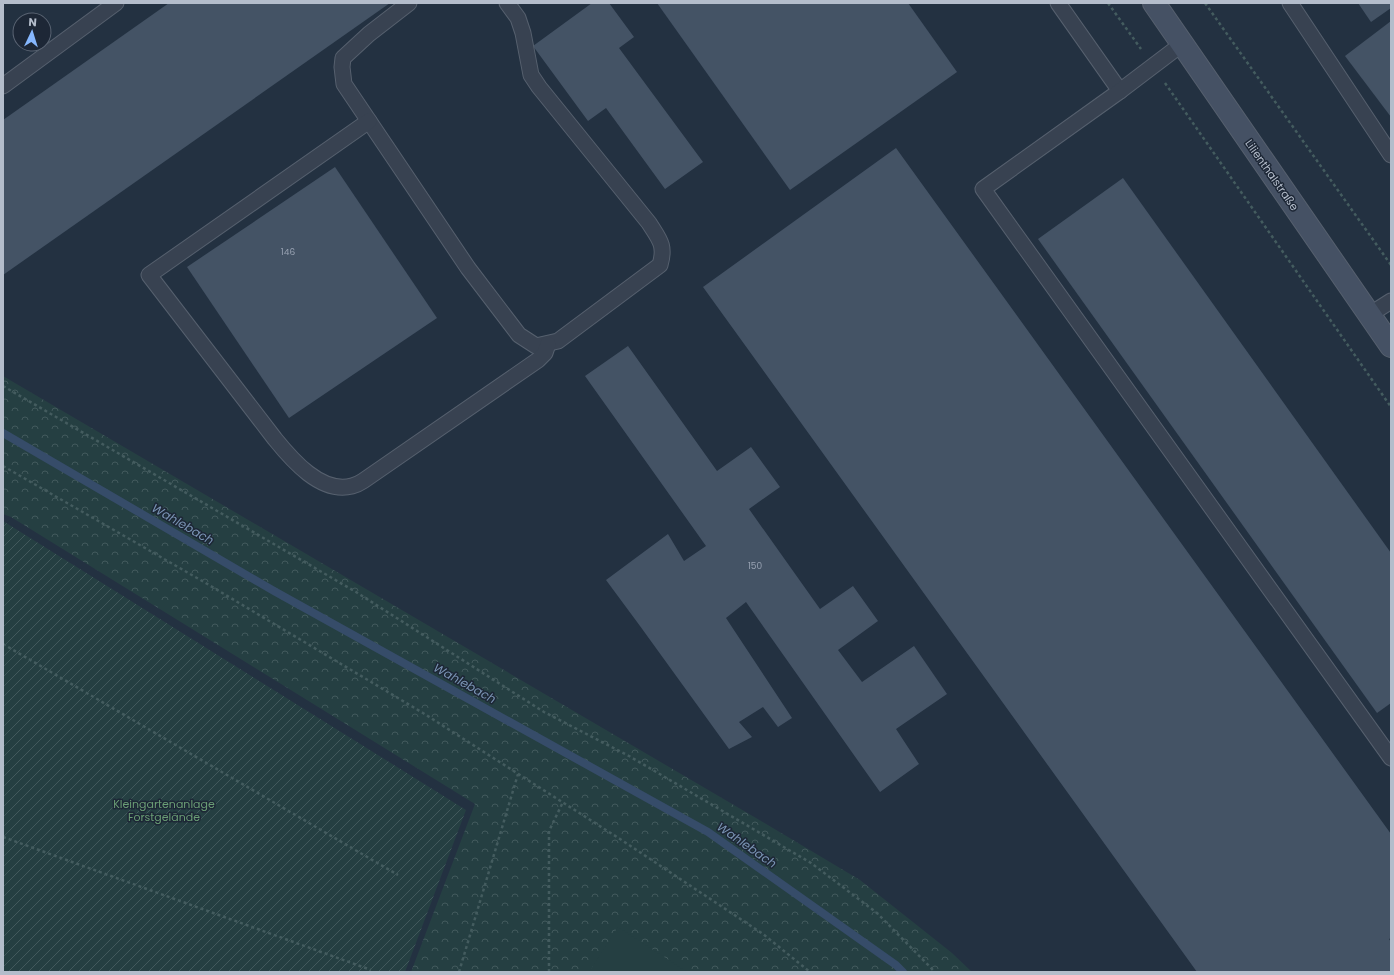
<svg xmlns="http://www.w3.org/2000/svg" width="1394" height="975" viewBox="0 0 1394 975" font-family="Poppins,sans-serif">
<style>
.park{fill:url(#park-crowns)}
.garden{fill:url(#garden-furrows)}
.pitch{fill:#253f42}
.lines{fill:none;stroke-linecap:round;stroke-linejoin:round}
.stream{stroke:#364c69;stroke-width:8}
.building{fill:#445365}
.service-casing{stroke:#56606e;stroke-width:17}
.secondary-casing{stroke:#56606e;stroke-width:24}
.path{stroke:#445c5f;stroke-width:2.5;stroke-dasharray:3 3;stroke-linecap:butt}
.service{stroke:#384251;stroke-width:15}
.secondary{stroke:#455164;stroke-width:22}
.labels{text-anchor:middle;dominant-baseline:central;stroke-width:3;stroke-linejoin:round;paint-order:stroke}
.number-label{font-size:9px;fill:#98a2b2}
.street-label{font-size:11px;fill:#b4bdcb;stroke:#1d2736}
.park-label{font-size:11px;fill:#6a9d75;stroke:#1d2736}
.water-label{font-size:12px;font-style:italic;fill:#7a94b4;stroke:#1d2736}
</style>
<defs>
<pattern id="park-crowns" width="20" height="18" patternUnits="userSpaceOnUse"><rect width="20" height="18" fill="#253f42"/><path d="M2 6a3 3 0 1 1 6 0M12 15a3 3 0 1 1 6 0" fill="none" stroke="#42595c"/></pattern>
<pattern id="garden-furrows" width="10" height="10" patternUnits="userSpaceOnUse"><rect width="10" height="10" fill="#253f42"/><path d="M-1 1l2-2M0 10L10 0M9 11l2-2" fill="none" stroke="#42595c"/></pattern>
</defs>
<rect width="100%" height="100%" fill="#233141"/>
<polygon class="park" points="3,376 756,818 860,880 952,953 972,972 411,972 475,804 11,517 3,514"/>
<polygon class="garden" points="3,521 466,810 405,972 3,972"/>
<polygon class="pitch" points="618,927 687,972 589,972"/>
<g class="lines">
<polyline class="stream" points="3,433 274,591 708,832 896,965 903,972"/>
</g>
<g class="building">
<polygon points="169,3 390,3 3,275 3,120"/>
<polygon points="592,3 609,3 634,37 619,48 703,162 665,189 606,108 588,121 533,46"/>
<polygon points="657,3 908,3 957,72 790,190"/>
<polygon points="1358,3 1391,3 1391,8 1371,22"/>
<polygon points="1391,21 1391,117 1345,56"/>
<polygon points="896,148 1391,834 1391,938 1389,939 1391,942 1391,972 1197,972 703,287"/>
<polygon points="335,167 437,318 289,418 187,267"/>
<polygon points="1123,178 1391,553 1391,703 1377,713 1038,239"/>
<polygon points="628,346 717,471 751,447 780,487 749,509 820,609 853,586 878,621 838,650 862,682 914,646 947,694 896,729 919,764 880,792 746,602 726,618 792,718 778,727 763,707 739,722 752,737 729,749 640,626 606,580 668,534 684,561 706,546 585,376"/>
</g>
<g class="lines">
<defs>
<g id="service">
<path d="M409,3L369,34L343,58L342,67L344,84L468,268L519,335L536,346L558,341L660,265C666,245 659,239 649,223L539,87L531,75L523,33L518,18L507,3"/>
<polyline points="1058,3 1120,91"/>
<polyline points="1290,3 1391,155"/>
<polyline points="1182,44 1120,91 983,189 1391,758"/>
<polyline points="3,86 116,3"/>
<path d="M369,121L149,275L275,439C292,460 321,494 352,486C356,485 360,483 363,481L538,360L545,353L548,344"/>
<polyline points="1369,315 1391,301"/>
</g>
<polyline id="secondary" points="1154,3 1391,346"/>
</defs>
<use href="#service" class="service-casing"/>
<use href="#secondary" class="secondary-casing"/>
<g class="path">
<polyline points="1108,3 1141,49"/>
<polyline points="1205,3 1391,265"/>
<polyline points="1165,83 1391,407"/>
<polyline points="3,386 356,592 544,712 629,756 811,863 877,913 935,972"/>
<polyline points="3,466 204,582 423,713 620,839 763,934 810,972"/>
<polyline points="3,644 398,875"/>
<polyline points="3,837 371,970"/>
<polyline points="459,972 518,774"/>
<polyline points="549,972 549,831 563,802"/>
</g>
<use href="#service" class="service"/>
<use href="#secondary" class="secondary"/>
</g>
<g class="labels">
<g class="number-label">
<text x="288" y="252">146</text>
<text x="755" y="566">150</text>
</g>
<g class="street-label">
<text transform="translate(1272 175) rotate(55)">Lilienthalstraße</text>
</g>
<g class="park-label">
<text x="164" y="804">Kleingartenanlage<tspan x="164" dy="13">Forstgelände</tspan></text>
</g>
<g class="water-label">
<text transform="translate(183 524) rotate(30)">Wahlebach</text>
<text transform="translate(465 683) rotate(29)">Wahlebach</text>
<text transform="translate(747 845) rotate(35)">Wahlebach</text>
</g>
</g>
<rect width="1394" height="975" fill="none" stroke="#b4bdcb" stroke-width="8"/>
<g transform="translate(32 32) rotate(4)"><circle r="19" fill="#1d2736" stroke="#596372"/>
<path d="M0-3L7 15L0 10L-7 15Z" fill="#86b7fe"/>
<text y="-6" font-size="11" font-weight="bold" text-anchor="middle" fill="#b4bdcb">N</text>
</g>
</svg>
